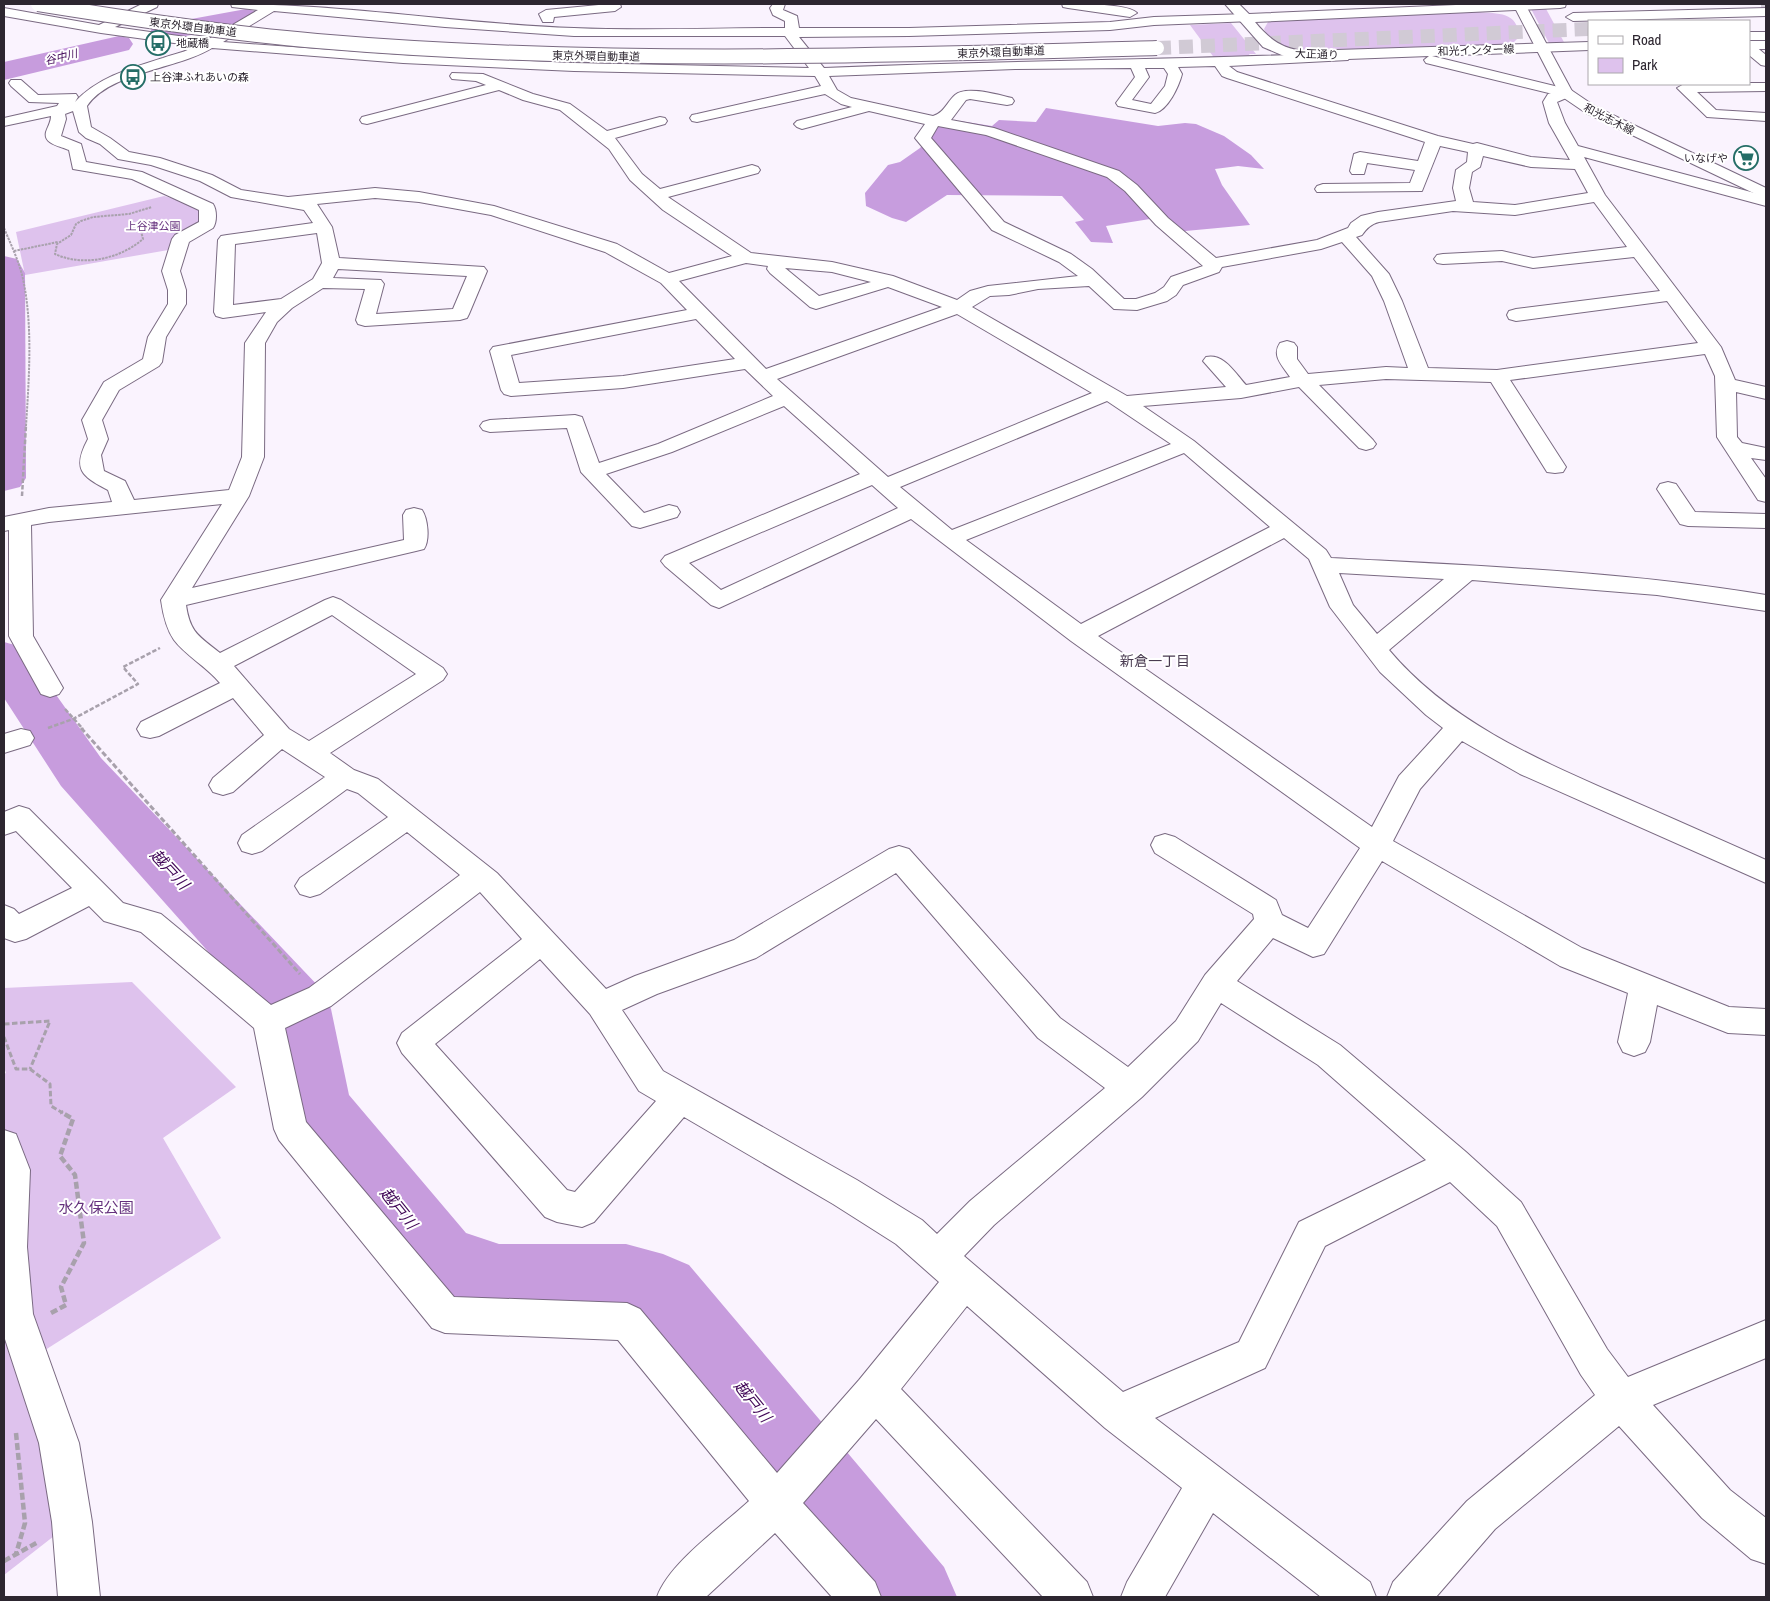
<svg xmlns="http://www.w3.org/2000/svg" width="1770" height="1601" viewBox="0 0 1770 1601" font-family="'Archivo Narrow','Noto Sans JP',sans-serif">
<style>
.green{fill:#dec2ed}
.forest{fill:#c79dde}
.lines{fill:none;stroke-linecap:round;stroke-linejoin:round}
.river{fill:#c79cdd;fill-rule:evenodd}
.highway-tunnel{stroke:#d1cad5;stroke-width:14;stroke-dasharray:14 8;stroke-linecap:butt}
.minor-casing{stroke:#7a6a82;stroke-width:2}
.major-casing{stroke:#7a6a82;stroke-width:2}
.highway-casing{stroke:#7a6a82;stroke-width:2}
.path-far3{stroke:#a8a1ac;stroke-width:2;stroke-dasharray:2.5 1;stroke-linecap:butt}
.path-far2{stroke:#a8a1ac;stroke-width:2.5;stroke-dasharray:4.5 2;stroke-linecap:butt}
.path-far1{stroke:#a8a1ac;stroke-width:3;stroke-dasharray:5.5 2.5;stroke-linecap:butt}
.path{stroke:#a8a1ac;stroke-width:4.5;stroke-dasharray:7 3;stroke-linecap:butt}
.minor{fill:#fff;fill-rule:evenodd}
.major{fill:#fff;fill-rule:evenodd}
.highway{fill:#fff;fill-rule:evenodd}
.highway-bridge-casing{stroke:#7a6a82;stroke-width:16;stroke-linecap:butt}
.highway-bridge{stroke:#fff;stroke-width:14}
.labels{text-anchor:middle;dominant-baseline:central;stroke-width:4;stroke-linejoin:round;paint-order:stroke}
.far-street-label{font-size:11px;fill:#2d2630;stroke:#fff}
.far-poi-label{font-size:11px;fill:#2d2630;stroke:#fff;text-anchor:start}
.far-water-label{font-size:11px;font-style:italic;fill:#410757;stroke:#fff}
.far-park-label{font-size:11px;fill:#65317d;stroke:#fff}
.neighbourhood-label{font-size:14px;fill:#493b51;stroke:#fff}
.near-park-label{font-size:15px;fill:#65317d;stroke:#fff}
.near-water-label{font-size:16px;font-style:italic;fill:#410757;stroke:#fff}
</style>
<rect width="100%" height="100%" fill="#faf3fe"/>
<g class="green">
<polygon points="1530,7 1545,7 1565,44 1550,45"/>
<path d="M1478,12C1498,14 1518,11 1519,37L1514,42L1498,45L1318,52C1299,51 1273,48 1264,29L1268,22L1276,20Z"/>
<polygon points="1231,23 1256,54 1249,54 1251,58 1215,59 1190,25"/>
<polygon points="164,196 199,206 199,225 174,249 25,275 16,232"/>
<polygon points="132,982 236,1087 163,1138 221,1238 31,1359 72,1522 4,1575 4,1074 6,1073 4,1067 4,988"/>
</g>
<polygon class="forest" points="1046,108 1158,126 1185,123 1196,124 1224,136 1251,155 1264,169 1238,166 1215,169 1222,185 1250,225 1164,233 1150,219 1106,226 1113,243 1091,242 1075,222 1084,220 1062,196 947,195 906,222 892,218 866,206 865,193 888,165 900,162 920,148 938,127 960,121 992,126 999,120 1036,122"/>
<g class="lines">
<g class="river">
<polygon points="246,9 255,11 259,17 255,23 164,40 154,38 150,32 154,26 164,24"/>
<polygon points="119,36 129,38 133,44 129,50 4,80 4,62"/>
<polygon points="4,256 17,259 25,273 26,478 20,487 4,491"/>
<polygon points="4,642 22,647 101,758 322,990 331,1009 349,1095 466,1233 499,1244 626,1244 663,1254 689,1265 944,1567 957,1597 859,1597 640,1321 626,1318 499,1316 417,1287 294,1129 284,1108 269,1020 61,786 4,698"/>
</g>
<g class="highway-tunnel">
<polyline points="1761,7 1766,7"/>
<polyline points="1157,48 1588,29"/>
</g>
<defs>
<g id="minor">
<path d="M142,4H158L157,7L115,27L207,40L258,10L232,7L231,4C345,4 459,24 574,28C644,31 715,28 785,28V21L773,15L770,8L773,4H785L783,10L797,16L799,28H909L1110,22L1154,17L1247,14L1252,15L1254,18L1252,21L1154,25L1110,30L909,36L799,37L824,68C997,61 1170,60 1343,53L1348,54L1350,57L1348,60L1229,66L1237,72L1438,136L1473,144L1477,143L1531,157L1570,160L1549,123L1543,102L1548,94L1558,91L1513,4H1525L1573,93L1571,96L1557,102L1565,123L1578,146L1766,196V206L1584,157L1605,195L1721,347L1735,380L1766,387V399L1736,392L1737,437L1742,443L1766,448V460L1751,458L1766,479V502L1758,500L1717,437L1715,376L1705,354L1510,380L1566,467L1563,472L1555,473L1547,472L1491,382L1386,379L1319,385L1373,440L1376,444L1373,448L1366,450L1359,448L1299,387L1241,398L1143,406L1194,441L1326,550L1331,558C1477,566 1622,571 1766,595V611L1657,595L1472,580L1389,650C1448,720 1532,757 1614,793C1665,815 1715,837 1766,860V883L1520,774L1462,741L1420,789L1393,841L1582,948L1729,1007L1766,1009V1035L1728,1033L1657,1005L1650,1042L1645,1052L1634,1056L1623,1052L1618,1042L1628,993L1560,966L1382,861L1324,954L1313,957L1273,938L1237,981L1340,1045L1466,1152L1521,1202L1607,1349L1628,1377L1766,1320V1358L1653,1405L1730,1490L1766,1518V1564L1751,1559L1702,1518L1619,1426L1495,1529L1436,1597H1387L1393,1582L1467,1501L1595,1395L1581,1375L1497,1226L1450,1182L1325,1246L1265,1368L1155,1418L1370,1582L1376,1597H1321L1213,1513L1165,1597H1121L1127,1582L1182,1488L1105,1428L967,1306L901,1389L1087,1582L1093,1597H1043L876,1419L803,1503L875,1582L881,1597H832L775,1533L706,1597H657C669,1563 721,1527 749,1501L618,1340L445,1333L432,1328L279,1140L274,1129L254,1028L141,932L104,921L89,906L26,939L15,942L4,938V905L14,909L19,914L72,888L16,831L4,835V812L19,806L29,809L123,903L161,914L271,1005L309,988L460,875L407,832L320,894L310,897L300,894L295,886L300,878L388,817L358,793L347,789L262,851L252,854L242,851L238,843L242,835L325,777L282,749L233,792L223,795L213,792L209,785L213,778L264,735L233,698L159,736L150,738L141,736L137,729L141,722L220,683C207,667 185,655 174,640C166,628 163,614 161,600L222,504L49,522L31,525L33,636L63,688L59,694L50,697L41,694L9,636V530L4,531V517L49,508L112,502L108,490C81,476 72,469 88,439L82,420L104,382L143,359L148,337L168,304V290L162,271L172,239L175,235L199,222V210L132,179L73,169L69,150C60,146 43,144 46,132C48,126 51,122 51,116L4,126V118L57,106L59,103L29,102L11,86L9,83L11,80H21L38,95L76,94L78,97L75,102C98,77 131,68 163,58C174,54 186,52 196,46L101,33L4,16V8L99,25ZM274,11L445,27L574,36H785L809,68L574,63L403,55L223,42ZM212,48L403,63L574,71L815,76L821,86L697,114L692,115L690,118L692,121L697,122L825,94L841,104L852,107L797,121L794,124L797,127L802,129L869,111L925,124L915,138L992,230L1059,262L1078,276L988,286L970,291L957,300L893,276L832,262L751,253L668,197L758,173L760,170L758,167L752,165L660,189L642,174L615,138L665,124L667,121L665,118L660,117L607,131L570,104L533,94L483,74L452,73L450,76L452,79L476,81L486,85L362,117L360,120L362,123L367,124L499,90L523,100L560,110L609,149L630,180L663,210L732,256L669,273L617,244L494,206L419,192L375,188L288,197L241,190L212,175L160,158L129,152L110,138L91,127L87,106C110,72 178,69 212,48ZM1215,66L1222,76L1227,78L1425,142L1418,161L1360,152L1354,154L1350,171L1352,174H1364L1367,163L1415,170L1410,183L1323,184L1317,186L1315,189L1317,192L1422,191L1440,146L1468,152L1467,162L1456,170L1453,188L1456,201L1378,212L1361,216L1351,223L1348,228L1317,240L1216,258L1168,218L1137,185L1119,171L994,128L951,120L966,100L970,99L1007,105L1012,104L1014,101L1012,98C999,95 966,85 955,95C947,102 944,113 933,116L851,98L837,90L829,76L1015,69L1131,68L1135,77L1116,103L1118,106L1155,113C1168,110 1179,86 1182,74L1178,67ZM1145,68H1164L1168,74L1165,86L1151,104L1132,100L1149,77ZM73,111L79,132L86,138L100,144L118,159L151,165L200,181L231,197L304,210L313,223L227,235L221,236L218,240L214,312L216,316L223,318L266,312L245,343L242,457L229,490L134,500L125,481L104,471L101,455L108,439L102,420L119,390L159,366L162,362L166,337L186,304V290L180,271L189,242L213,228C217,222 217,210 213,204L142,172L86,162L81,144L61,136L66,119L65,114ZM938,126L986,135L1107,177L1125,191L1156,225L1203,266L1171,277L1164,287L1155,293L1136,299H1124L1092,269L1071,254L1004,222L931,138ZM1483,156L1531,167L1575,169L1588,193L1515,205L1473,202L1469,188L1472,172L1480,167ZM375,198L419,202L491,215L605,252L661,283L687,310L493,347L490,351L501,390L504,394L511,396L623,388L745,369L773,396L658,444L599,463L582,417L575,415L490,420L483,422L480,426L483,430L490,432L567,428L581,472L632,526L640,528L677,517L680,512L677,507L669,505L644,513L606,474L672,452L784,406L860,474L665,556L661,561L665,566L711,605L719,608L911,519L1071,641L1360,848L1308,928L1282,915L1276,900L1175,837L1165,834L1155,837L1151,845L1155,853L1253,914L1254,919L1205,975L1176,1021L1128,1067L1060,1018L909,849L899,846L889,849L734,940L635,976L606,989L497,873L378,779L354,770L330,753L443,680L447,674L443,668L341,600L333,597L325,600L220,653C199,636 190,633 186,605L416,551L424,549C430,540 428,519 422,510L414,508L406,510L403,515L404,540L192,588L249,496L264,457L265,343L277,322L292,308L323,288L365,289L356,320L358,324L365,326L460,320L467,318L469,314L487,271L484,267L339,258L332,227L317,204ZM1594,202L1627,247L1533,258L1502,251L1443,254L1437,255L1434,259L1437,263L1443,264L1502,261L1533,268L1634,257L1660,291L1516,309L1509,311L1507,315L1509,319L1516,321L1667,301L1698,343L1497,370L1428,368L1402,301L1389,274L1356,237L1362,235C1367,228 1371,224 1379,222L1453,211L1515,215ZM317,233L322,263L313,279L281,299L233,305L235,244ZM1342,242L1372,276L1384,301L1408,368L1386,367L1308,374L1297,359V347L1294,343L1287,341L1280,343C1271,356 1283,366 1290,377L1246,385C1235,373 1224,353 1206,357L1203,361L1226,387L1127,396L972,307L990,296L1009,295L1038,289L1089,286L1114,309L1137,310L1167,301L1176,295L1183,285L1219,272L1222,267L1321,249ZM746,263L768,266L767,269L770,273L810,307L816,309L888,287L942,307L766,369L679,281ZM785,268L832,272L871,282L819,296ZM338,269L467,276L453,309L376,314L384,284L381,280L333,278ZM957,314L1092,393L888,477L777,379ZM696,319L735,359L623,376L519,383L511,355ZM1107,401L1171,444L952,530L900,487ZM1184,453L1270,527L1081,624L966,540ZM872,485L898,508L721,590L689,563ZM1284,538L1309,559L1330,607L1380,672L1426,715L1443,728L1399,776L1372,827L1098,636ZM1339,573L1444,579L1377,634L1353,605ZM332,615L416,674L309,741L289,729L234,666ZM896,873L1038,1038L1105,1088L970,1201L937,1234L922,1220L857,1180L663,1071L622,1010L657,994L756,958ZM480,892L522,939L402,1033L397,1043L402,1053L545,1217L557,1222L582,1227L594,1222L684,1117L833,1204L896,1244L939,1282L859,1380L777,1473L640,1309L627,1303L454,1297L306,1122L285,1028L331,1006ZM540,959L590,1014L639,1091L656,1101L575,1192L567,1190L435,1044ZM1221,1003L1318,1065L1426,1160L1299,1222L1239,1342L1123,1392L964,1256L994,1225L1142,1097L1198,1041Z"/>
<polygon points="609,4 620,4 621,7 615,11 554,17 553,22 543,22 539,14 546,10"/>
<path d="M1062,4C1076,4 1128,3 1137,13L1130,17L1068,8L1063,7Z"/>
<polygon points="1749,44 1754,45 1766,55 1766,66 1761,65 1749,55"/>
<polygon points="1749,83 1766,83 1766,91 1697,92 1716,110 1766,113 1766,121 1707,117 1677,88 1684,84"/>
<polygon points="1668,482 1676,484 1695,512 1766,514 1766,528 1688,526 1680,524 1657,489 1660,484"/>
<polygon points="21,729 30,731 34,738 30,745 4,753 4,734"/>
<polygon points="4,1130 16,1134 30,1170 27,1247 33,1314 79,1443 92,1522 100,1597 58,1597 52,1522 39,1443 4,1336"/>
</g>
<g id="major">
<path d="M1225,4H1239L1249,14L1479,4H1566L1565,7L1560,8L1255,22C1269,39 1282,49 1305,51L1589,42V50L1432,56L1571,90L1596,107L1766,188V199L1586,113L1561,96L1426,63L1424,60L1429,56L1321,60L1284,56L1263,47Z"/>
<rect x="1749" y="41" width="17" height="8"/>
</g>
<g id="highway">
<polygon points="1766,8 1766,16 1573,21 1566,17 1573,13"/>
<rect x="1749" y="32" width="17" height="8"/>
</g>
</defs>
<use href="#minor" class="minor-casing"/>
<use href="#major" class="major-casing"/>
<use href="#highway" class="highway-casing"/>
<g class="path-far3">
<path d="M4,228C11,245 19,261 23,279C33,326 29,378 26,426"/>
<path d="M130,229L141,231L143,239C120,259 83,267 55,254L57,244L71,235L76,224L81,221L93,217L129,214L152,207"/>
<polyline points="14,251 58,242"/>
</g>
<g class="path-far2">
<polyline points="22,496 26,425"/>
<polyline points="65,709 83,729"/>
<polyline points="48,728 73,719 138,684 123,667 160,648"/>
</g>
<g class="path-far1">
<polyline points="81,728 300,974"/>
<polyline points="4,1024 50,1021 30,1069"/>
<polyline points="4,1037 16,1069 30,1069 50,1084 51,1106 63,1113"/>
</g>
<g class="path">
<polyline points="51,1313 66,1305 61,1287 84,1243 75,1175 60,1156 73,1119 61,1112"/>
<polyline points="16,1433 25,1523 16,1554"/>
<polyline points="4,1561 38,1542"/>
</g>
<use href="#minor" class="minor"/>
<use href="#major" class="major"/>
<use href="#highway" class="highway"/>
<defs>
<path id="highway-bridge" d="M38,4C131,19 224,33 317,41C597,65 877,56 1157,48"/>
</defs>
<use href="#highway-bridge" class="highway-bridge-casing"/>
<use href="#highway-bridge" class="highway-bridge"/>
</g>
<defs>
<symbol id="bus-ring" viewBox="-11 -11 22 22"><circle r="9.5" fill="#fff" stroke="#256e67" stroke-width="1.5"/><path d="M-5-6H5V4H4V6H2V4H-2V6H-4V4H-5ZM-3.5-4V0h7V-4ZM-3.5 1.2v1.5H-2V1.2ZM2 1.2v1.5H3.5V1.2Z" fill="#256e67"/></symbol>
<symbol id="supermarket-ring" viewBox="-11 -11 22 22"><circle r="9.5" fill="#fff" stroke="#256e67" stroke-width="1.5"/><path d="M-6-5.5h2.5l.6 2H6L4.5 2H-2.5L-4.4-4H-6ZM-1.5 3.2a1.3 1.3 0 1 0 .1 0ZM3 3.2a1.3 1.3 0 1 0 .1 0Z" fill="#256e67"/></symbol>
</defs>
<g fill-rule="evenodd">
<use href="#bus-ring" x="144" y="29" width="28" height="28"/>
<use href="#bus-ring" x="119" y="63" width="28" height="28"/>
<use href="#supermarket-ring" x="1732" y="144" width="28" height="28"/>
</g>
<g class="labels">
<g class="far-street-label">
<text transform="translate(193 27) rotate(7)">東京外環自動車道</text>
<text transform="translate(1476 50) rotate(-2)">和光インター線</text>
<text transform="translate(1001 52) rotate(-2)">東京外環自動車道</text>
<text transform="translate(1317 54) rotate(2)">大正通り</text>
<text transform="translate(596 56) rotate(1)">東京外環自動車道</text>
<text transform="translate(1609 119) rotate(27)">和光志木線</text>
</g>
<g class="far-poi-label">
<text x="176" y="43">地蔵橋</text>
<text x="150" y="77">上谷津ふれあいの森</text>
<text x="1728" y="158" text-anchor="end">いなげや</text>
</g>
<g class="far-water-label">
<text transform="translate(61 57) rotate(-14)">谷中川</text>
</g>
<g class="far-park-label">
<text x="153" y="226">上谷津公園</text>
</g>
<g class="neighbourhood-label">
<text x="1155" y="661">新倉一丁目</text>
</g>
<g class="near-park-label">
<text x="96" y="1207">水久保公園</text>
</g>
<g class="near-water-label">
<text transform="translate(170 869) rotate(47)">越戸川</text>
<text transform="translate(399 1208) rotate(51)">越戸川</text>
<text transform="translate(753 1401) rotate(51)">越戸川</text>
</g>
</g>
<rect width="1770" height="1601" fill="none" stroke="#2d2630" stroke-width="10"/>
<rect x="1588" y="20" width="162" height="65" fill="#ffffff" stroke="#aba8ac"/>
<rect x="1598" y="36" width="25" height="8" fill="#ffffff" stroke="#aba8ac"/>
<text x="1632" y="45" font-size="15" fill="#2d2630">Road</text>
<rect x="1598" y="58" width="25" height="15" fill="#dec2ed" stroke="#aba8ac"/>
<text x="1632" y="70" font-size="15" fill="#2d2630">Park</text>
</svg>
